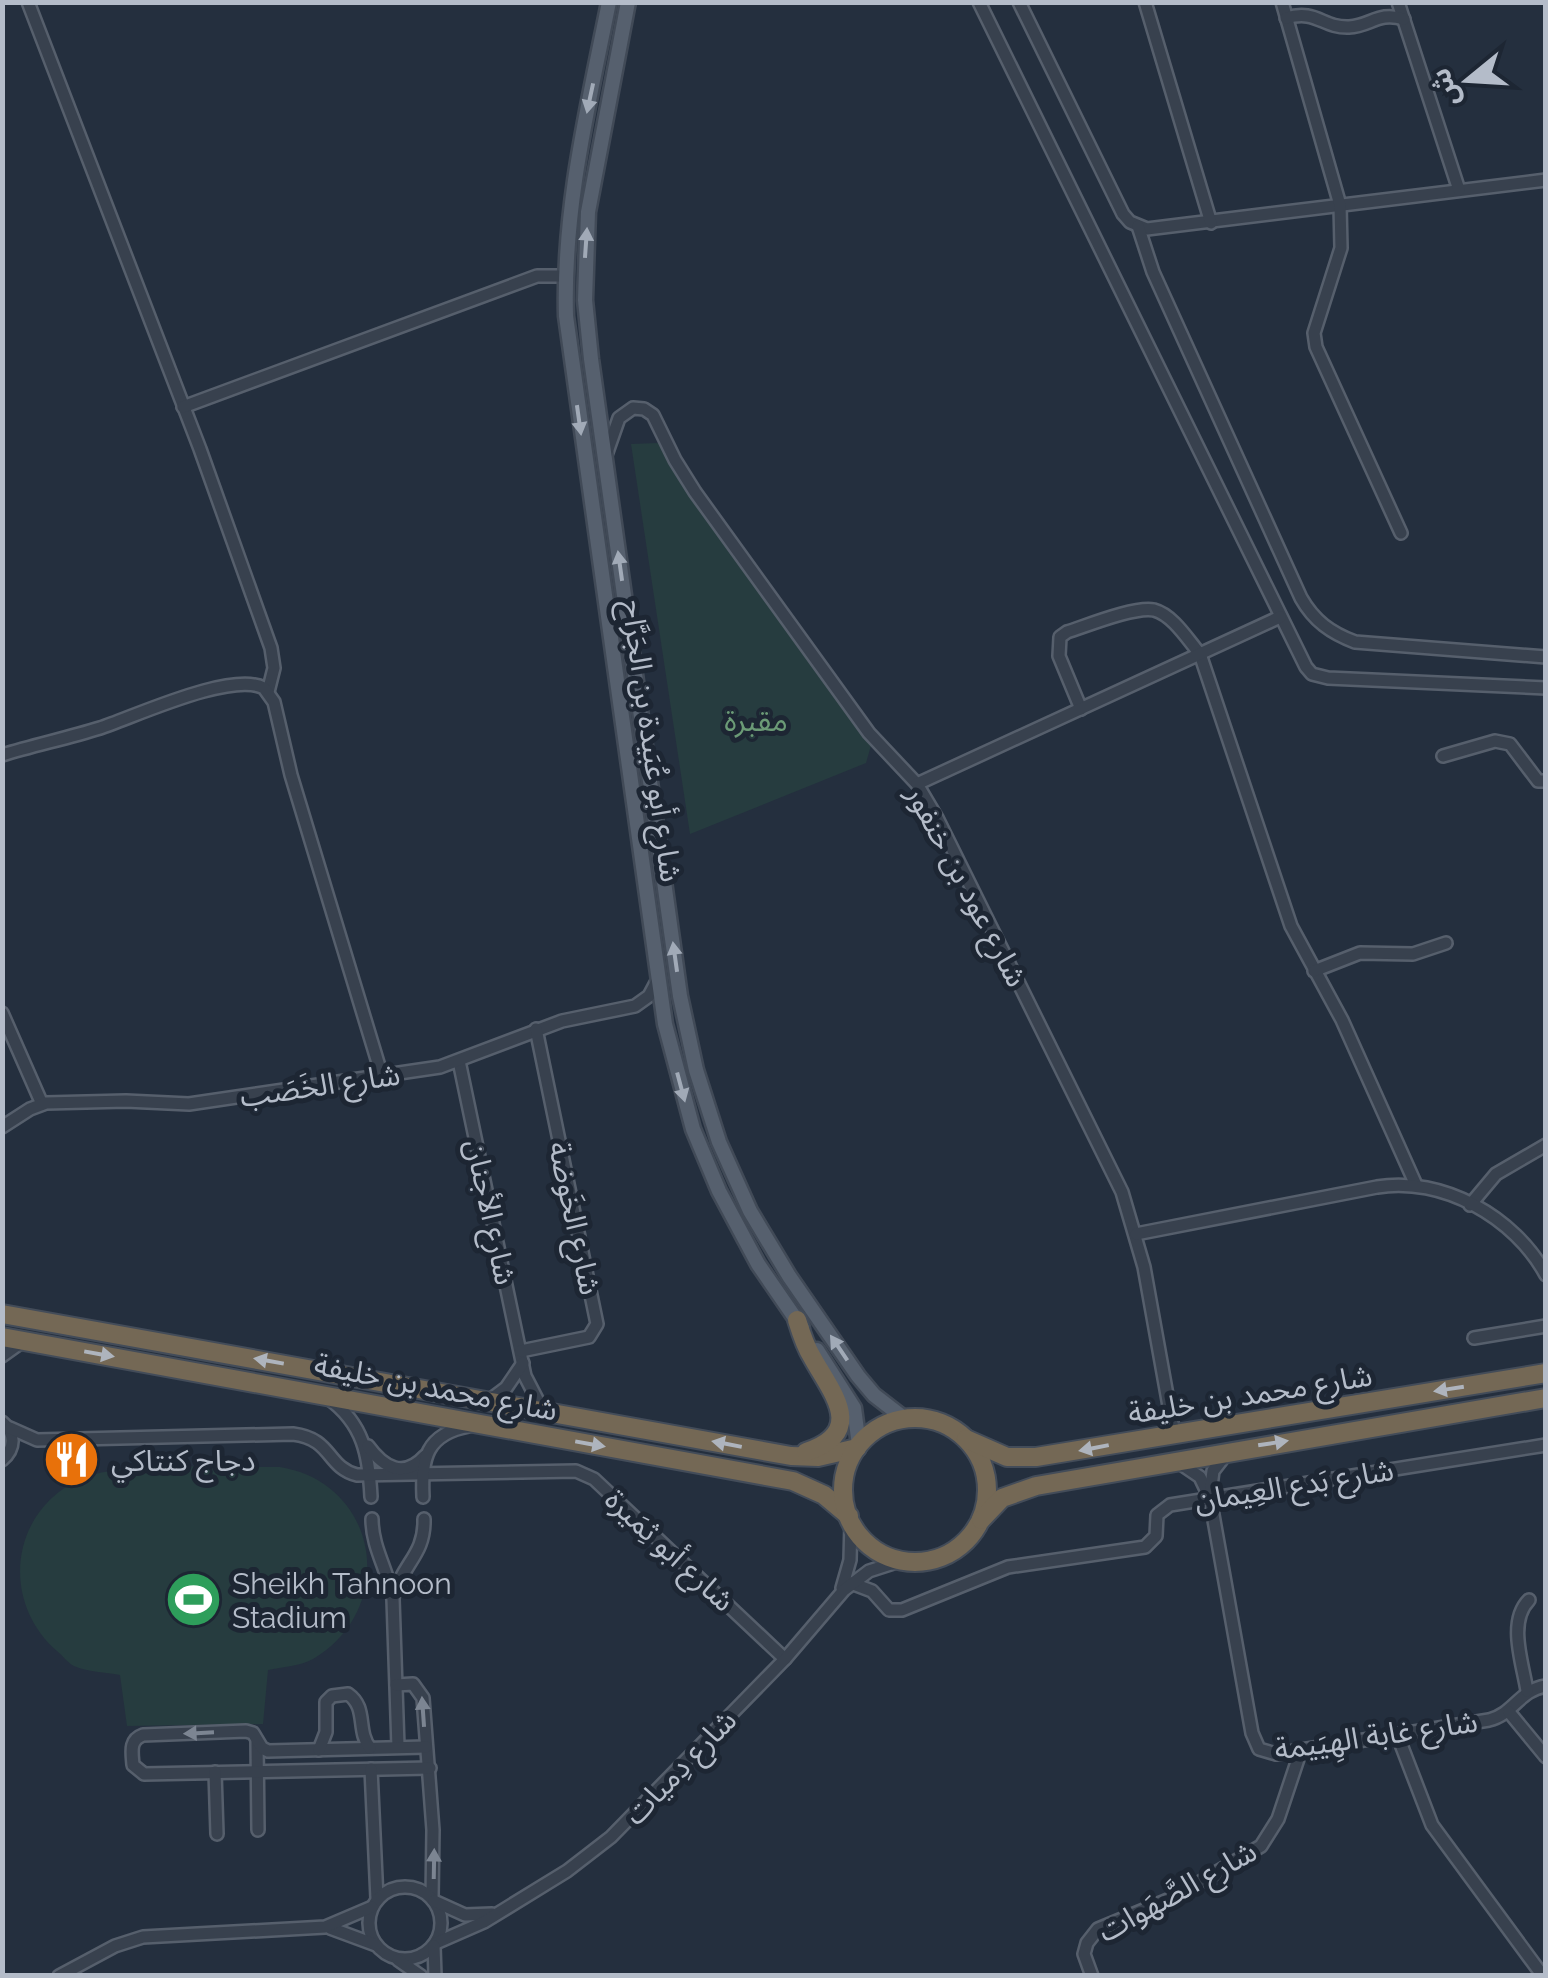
<svg xmlns="http://www.w3.org/2000/svg" width="1548" height="1978" viewBox="0 0 1548 1978" font-family="Raleway,'Noto Sans Arabic',sans-serif">
<style>
.green{fill:#263c3f}
.lines{fill:none;stroke-linecap:round;stroke-linejoin:round}
.minor-casing{stroke:#565f6c;stroke-width:16}
.major-casing{stroke:#414a57;stroke-width:19}
.highway-casing{stroke:#434c59;stroke-width:22}
.minor{stroke:#38414e;stroke-width:11}
.major{stroke:#56606e;stroke-width:14}
.highway{stroke:#746855;stroke-width:18}
.oneway{fill:#a1aab7}
.oneway2{fill:#aeb4bd}
.oneway3{fill:#7c8592}
.labels{text-anchor:middle;dominant-baseline:central;stroke-width:10;stroke-linejoin:round;paint-order:stroke}
.park-label{font-size:30px;fill:#6b9a76;stroke:#1d2633}
.street-label{font-size:30px;fill:#b4bcc9;stroke:#1d2633}
.poi-label{font-size:30px;fill:#b4bcc9;stroke:#1d2633;text-anchor:start}
</style>
<rect width="100%" height="100%" fill="#242f3e"/>
<g class="green">
<polygon points="658,443 872,742 866,763 690,834 631,444"/>
<path d="M280,1467C379,1483 399,1608 313,1659C301,1666 282,1667 268,1670L263,1724L127,1726L120,1675C106,1672 87,1672 74,1666C68,1663 62,1655 57,1651C0,1601 10,1512 80,1479C119,1461 232,1468 280,1467Z"/>
</g>
<g class="lines">
<defs>
<g id="minor">
<polyline points="28,2 200,449 271,648 274,668 268,692"/>
<polyline points="979,2 1306,667 1312,674 1328,678 1546,688"/>
<polyline points="1019,2 1123,214 1130,222 1147,229 1546,180"/>
<polyline points="1145,2 1211,223"/>
<polyline points="1282,2 1340,205 1341,248 1314,333 1316,347 1401,533"/>
<polyline points="1398,2 1459,190"/>
<path d="M1286,18C1317,9 1322,28 1349,27C1371,26 1378,11 1404,19"/>
<path d="M1138,226L1153,272L1301,598C1314,621 1331,633 1355,642L1546,657"/>
<polyline points="183,407 537,276 565,276"/>
<polyline points="606,455 619,418 633,408 644,409 653,415 675,460 695,492 869,733 917,784 937,818 1122,1192 1144,1267 1174,1434"/>
<path d="M1081,709L1059,656L1060,637L1067,632C1086,626 1135,606 1154,610C1173,615 1188,640 1200,654L1291,926L1342,1020L1416,1185"/>
<path d="M2,755C35,745 68,738 100,728C136,716 232,671 264,688L274,702L291,775L382,1076"/>
<polyline points="1443,756 1495,741 1510,744 1538,781 1546,781"/>
<polyline points="917,784 1280,617"/>
<polyline points="1314,971 1360,953 1413,954 1446,943"/>
<polyline points="2,1013 42,1104"/>
<polyline points="459,1061 525,1376 542,1409"/>
<polyline points="2,1127 30,1109 46,1103 126,1101 189,1104 440,1067 562,1021 635,1006 649,996 657,981"/>
<polyline points="1470,1205 1496,1174 1546,1145"/>
<path d="M1136,1234L1377,1187C1442,1176 1515,1217 1546,1275"/>
<polyline points="1474,1338 1546,1326"/>
<polyline points="521,1351 589,1337 597,1324 536,1029"/>
<polyline points="2,1356 23,1341"/>
<path d="M328,1398C364,1424 369,1456 371,1497"/>
<polyline points="490,1400 506,1388 523,1363"/>
<path d="M2,1422C16,1433 15,1449 2,1460"/>
<path d="M10,1428L37,1440L293,1434C333,1439 326,1467 357,1475L576,1471L594,1479L785,1659"/>
<path d="M368,1446C384,1468 404,1479 425,1456"/>
<path d="M1178,1462L1200,1477L1210,1498L1252,1733L1259,1749L1276,1754L1489,1720C1514,1714 1519,1690 1546,1686"/>
<polyline points="1210,1494 1213,1471 1227,1453"/>
<path d="M423,1497C421,1459 426,1434 469,1426"/>
<path d="M372,1519C372,1548 388,1570 393,1599L398,1747"/>
<polyline points="851,1583 872,1591 889,1610 902,1610 1008,1567 1145,1547 1156,1536 1157,1515 1170,1505 1546,1445"/>
<polyline points="842,1588 850,1560 851,1522"/>
<path d="M394,1595C403,1563 425,1555 424,1519"/>
<polyline points="396,1685 413,1684 423,1698 433,1830 432,1898"/>
<path d="M1527,1691C1523,1664 1507,1622 1529,1600"/>
<polyline points="1509,1712 1546,1757"/>
<polyline points="1397,1734 1432,1825 1543,1976"/>
<polyline points="257,1742 258,1830"/>
<path d="M426,1747L268,1751L262,1748L253,1733L246,1731L143,1735C129,1740 132,1752 133,1765L144,1774L430,1768"/>
<path d="M319,1750L326,1732V1702L332,1696L348,1694C368,1708 356,1730 370,1748"/>
<polyline points="371,1769 377,1899"/>
<polyline points="215,1772 217,1834"/>
<circle cx="405" cy="1923" r="36"/>
<polyline points="434,1901 465,1915 492,1914"/>
<polyline points="330,1928 376,1945"/>
<polyline points="436,1943 484,1922 567,1871 611,1837 785,1659 844,1590 869,1571 900,1561"/>
<polyline points="434,1946 435,1976"/>
<polyline points="398,1960 421,1976"/>
<polyline points="59,1976 115,1946 143,1937 325,1927 372,1907"/>
<polyline points="1092,1976 1084,1954 1087,1943 1098,1929 1175,1897 1261,1846 1278,1819 1301,1750"/>
</g>
<g id="major">
<path d="M609,2C588,107 563,208 566,316L665,1024L693,1129L719,1191L758,1264L802,1328"/>
<polyline points="628,2 588,212 585,300 591,359 680,996 696,1070 719,1142 750,1211 789,1276 858,1376 874,1395 905,1419"/>
<polyline points="817,1350 854,1408 859,1445"/>
</g>
<g id="highway">
<polyline points="2,1314 791,1456 818,1457 857,1448"/>
<path d="M797,1320C801,1333 805,1346 812,1357C831,1392 868,1432 806,1452"/>
<polyline points="2,1337 793,1481 824,1495 849,1516"/>
<circle cx="915" cy="1490" r="72"/>
<polyline points="966,1439 1007,1457 1036,1457 1546,1373"/>
<polyline points="981,1520 1002,1498 1036,1486 1546,1398"/>
</g>
</defs>
<use href="#minor" class="minor-casing"/>
<use href="#major" class="major-casing"/>
<use href="#highway" class="highway-casing"/>
<use href="#minor" class="minor"/>
<use href="#major" class="major"/>
<use href="#highway" class="highway"/>
</g>
<defs><path id="oneway-solid" d="M-6-.8H1V-3.2L6.5 0L1 3.2V.8H-6Z" transform="scale(2.5)"/></defs>
<g class="oneway">
<use href="#oneway-solid" transform="translate(590 98) rotate(102)"/>
<use href="#oneway-solid" transform="translate(586 243) rotate(-86)"/>
<use href="#oneway-solid" transform="translate(579 420) rotate(82)"/>
<use href="#oneway-solid" transform="translate(620 566) rotate(-98)"/>
<use href="#oneway-solid" transform="translate(675 957) rotate(-98)"/>
<use href="#oneway-solid" transform="translate(681 1087) rotate(75)"/>
<use href="#oneway-solid" transform="translate(839 1348) rotate(-124)"/>
</g>
<g class="oneway2">
<use href="#oneway-solid" transform="translate(99 1354) rotate(10)"/>
<use href="#oneway-solid" transform="translate(269 1361) rotate(-170)"/>
<use href="#oneway-solid" transform="translate(1449 1389) rotate(171)"/>
<use href="#oneway-solid" transform="translate(1273 1443) rotate(-9)"/>
<use href="#oneway-solid" transform="translate(590 1444) rotate(10)"/>
<use href="#oneway-solid" transform="translate(727 1444) rotate(-169)"/>
<use href="#oneway-solid" transform="translate(1094 1448) rotate(169)"/>
</g>
<g class="oneway3">
<use href="#oneway-solid" transform="translate(423 1712) rotate(-94)"/>
<use href="#oneway-solid" transform="translate(199 1733) rotate(177)"/>
<use href="#oneway-solid" transform="translate(434 1864) rotate(-89)"/>
</g>
<defs>
<symbol id="restaurant-disc" viewBox="-11 -11 22 22"><circle r="9.5" fill="#e8710a" stroke="#1d2633"/><path d="M-5-6h1v4h1v-4h1v4h1v-4h1v5L-1.5 .5V6h-2V.5L-5-1ZM5-6V6H3V1.5H1.5Q1.5-4 5-6Z" fill="#fff"/></symbol>
<symbol id="stadium-disc" viewBox="-11 -11 22 22"><circle r="9.5" fill="#2e9e5b" stroke="#1d2633"/><path d="M0-5a6.5 5 0 1 0 0 10a6.5 5 0 1 0 0-10ZM-3.5-1.8h7v3.6h-7Z" fill="#fff"/></symbol>
</defs>
<g fill-rule="evenodd">
<use href="#restaurant-disc" x="40" y="1428" width="63" height="63"/>
<use href="#stadium-disc" x="162" y="1568" width="63" height="63"/>
</g>
<g class="labels">
<g class="park-label">
<text x="756" y="720">مقبرة</text>
</g>
<g class="street-label">
<text transform="translate(652 741) rotate(82)">شارع أبو عُبَيدة بن الجَرَّاح</text>
<text transform="translate(967 886) rotate(62)">شارع عود بن خنفور</text>
<text transform="translate(320 1085) rotate(-8)">شارع الخَصَب</text>
<text transform="translate(491 1212) rotate(78)">شارع الأجنان</text>
<text transform="translate(575 1218) rotate(78)">شارع الخَوضة</text>
<text transform="translate(436 1387) rotate(11)">شارع محمد بن خليفة</text>
<text transform="translate(1250 1394) rotate(-9)">شارع محمد بن خليفة</text>
<text transform="translate(1294 1485) rotate(-9)">شارع بَدع العِيمان</text>
<text transform="translate(670 1550) rotate(43)">شارع أبو ثِمَيرة</text>
<text transform="translate(1376 1735) rotate(-8)">شارع غابة الهِيَيمة</text>
<text transform="translate(680 1767) rotate(-46)">شارع دِميات</text>
<text transform="translate(1177 1891) rotate(-29)">شارع الصَّهَوات</text>
</g>
<g class="poi-label">
<text x="111" y="1460">دجاج كنتاكي</text>
<text x="232" y="1583">Sheikh Tahnoon<tspan x="232" dy="34">Stadium</tspan></text>
</g>
</g>
<rect width="1548" height="1978" fill="none" stroke="#b4bcc9" stroke-width="10"/>
<g transform="translate(1468 80) rotate(252)" stroke="#1d2633" stroke-width="8" paint-order="stroke">
<path d="M0-8L18 38L0 25L-18 38Z" fill="#b4bcc9"/>
<text y="-15" font-size="28" font-weight="bold" text-anchor="middle" fill="#b4bcc9">ش</text>
</g>
</svg>
